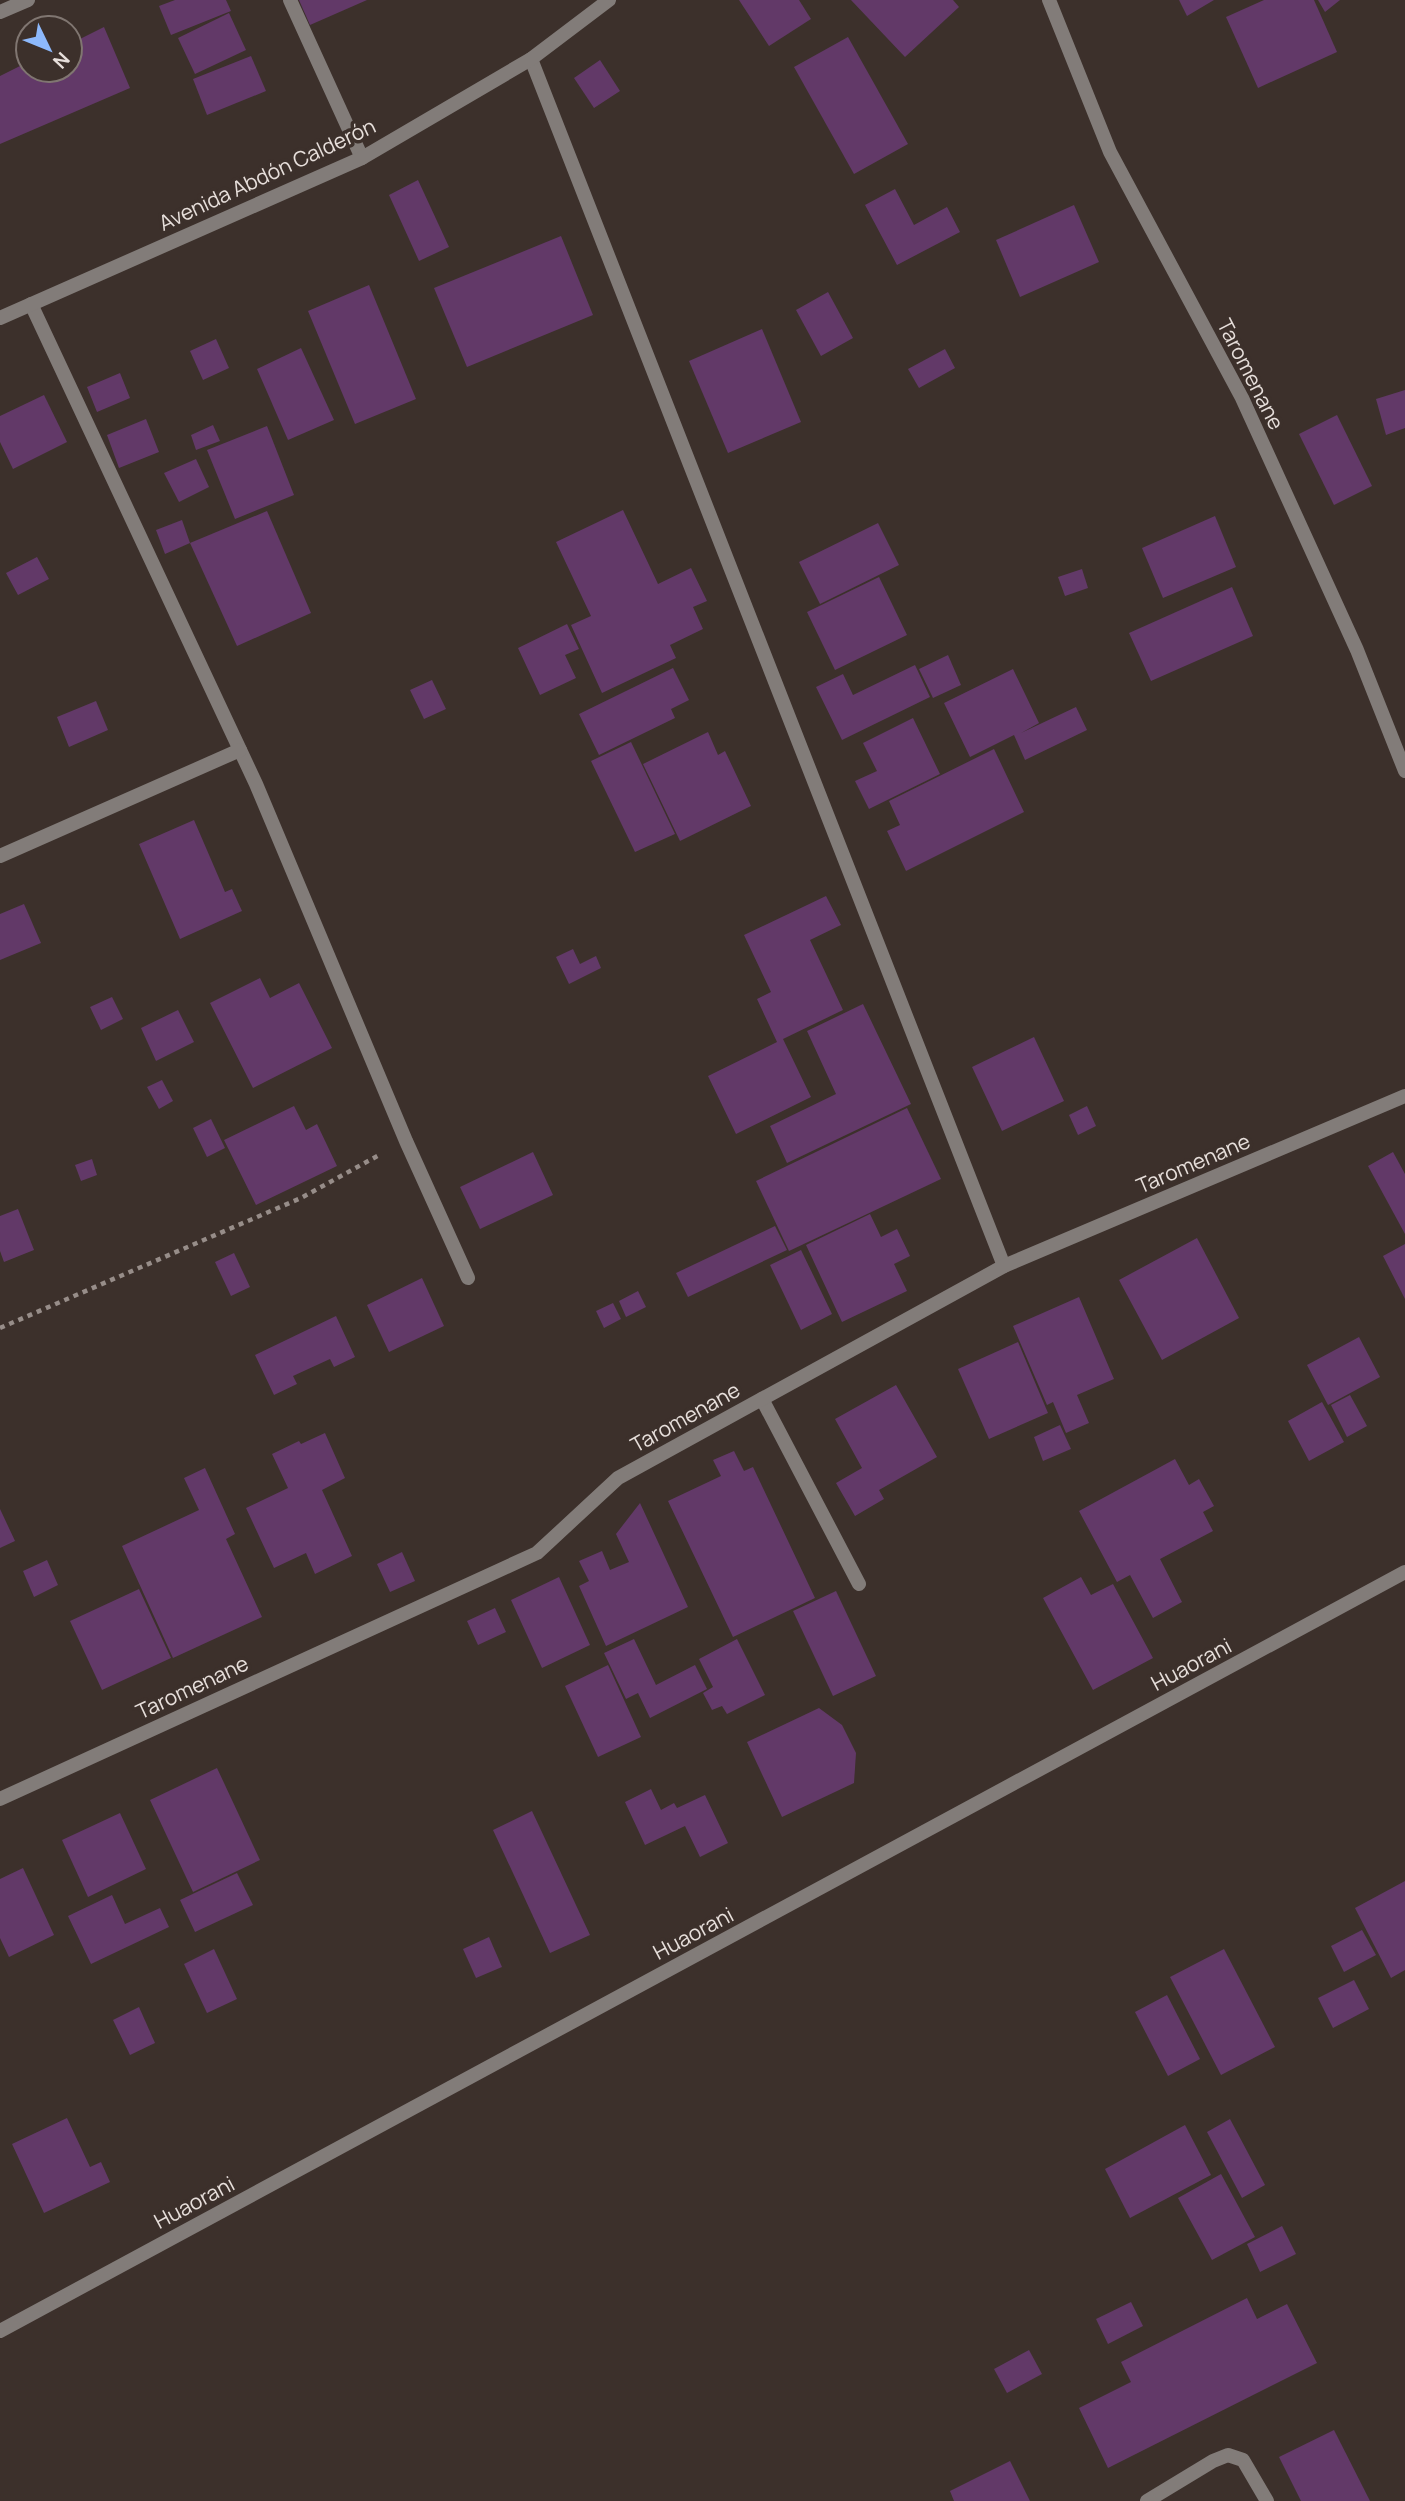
<svg xmlns="http://www.w3.org/2000/svg" width="1405" height="2501" viewBox="0 0 1405 2501" font-family="Manrope,sans-serif">
<style>
.building{fill:#623968}
.lines{fill:none;stroke-linecap:round;stroke-linejoin:round}
.path{stroke:#978d89;stroke-width:4.5;stroke-dasharray:5 5;stroke-linecap:butt}
.service{stroke:#827c79;stroke-width:14}
.minor{stroke:#827c79;stroke-width:14}
.tertiary{stroke:#827c79;stroke-width:14}
.labels{text-anchor:middle;dominant-baseline:central;stroke-width:7;stroke-linejoin:round;paint-order:stroke}
.street-label{font-size:21px;fill:#e7dfdb;stroke:#3c302b}
</style>
<rect width="100%" height="100%" fill="#3c302b"/>
<g class="building">
<polygon points="175,0 226,0 231,11 171,35 159,6"/>
<polygon points="299,0 367,0 310,25"/>
<polygon points="739,0 799,0 811,19 769,46"/>
<polygon points="851,0 953,0 959,7 905,57"/>
<polygon points="1179,0 1214,0 1187,16"/>
<polygon points="1264,0 1314,0 1337,52 1258,88 1226,17"/>
<polygon points="1318,0 1340,0 1325,12"/>
<polygon points="229,13 246,50 195,74 178,38"/>
<polygon points="104,27 130,88 0,144 0,76 28,62 28,70 70,70 70,44"/>
<polygon points="848,37 908,144 854,174 794,67"/>
<polygon points="251,56 266,91 207,115 193,79"/>
<polygon points="600,60 620,91 594,108 574,78"/>
<polygon points="418,180 449,247 419,261 389,195"/>
<polygon points="895,189 914,225 947,207 960,232 897,265 865,205"/>
<polygon points="1074,205 1099,262 1020,297 996,240"/>
<polygon points="561,236 593,315 467,367 434,288"/>
<polygon points="369,285 416,399 355,424 308,311"/>
<polygon points="828,292 853,338 821,356 796,310"/>
<polygon points="762,329 801,422 728,453 689,361"/>
<polygon points="216,339 229,368 203,380 190,351"/>
<polygon points="301,348 334,420 288,440 257,369"/>
<polygon points="945,349 955,368 919,388 908,369"/>
<polygon points="120,373 130,398 97,412 87,387"/>
<polygon points="1405,390 1405,428 1386,435 1376,399"/>
<polygon points="44,395 67,442 13,469 0,442 0,416"/>
<polygon points="1337,415 1372,486 1334,505 1299,434"/>
<polygon points="146,419 159,452 119,468 107,435"/>
<polygon points="213,425 220,441 196,450 191,435"/>
<polygon points="267,426 294,495 235,519 207,450"/>
<polygon points="196,459 209,487 179,502 164,473"/>
<polygon points="623,510 658,584 691,568 707,601 693,607 703,629 670,645 676,658 602,693 571,625 591,616 556,542"/>
<polygon points="267,511 311,613 237,646 190,543"/>
<polygon points="1215,516 1236,567 1163,598 1142,548"/>
<polygon points="182,520 190,543 165,554 156,530"/>
<polygon points="878,523 899,565 820,604 799,562"/>
<polygon points="37,557 49,579 18,595 6,573"/>
<polygon points="1082,569 1088,588 1065,596 1058,577"/>
<polygon points="879,577 907,635 835,670 807,612"/>
<polygon points="1232,587 1253,636 1151,681 1129,633"/>
<polygon points="567,624 579,649 565,655 576,678 540,695 518,648"/>
<polygon points="948,655 961,685 933,698 919,669"/>
<polygon points="915,665 930,697 842,740 816,687 843,674 853,695"/>
<polygon points="673,668 689,700 671,709 675,718 599,755 579,714"/>
<polygon points="1013,669 1039,723 1021,733 1076,707 1087,730 1025,760 1014,735 970,757 944,703"/>
<polygon points="432,680 446,709 424,719 410,690"/>
<polygon points="96,701 108,730 69,747 57,717"/>
<polygon points="913,718 940,774 869,809 855,781 877,771 863,743"/>
<polygon points="708,732 718,755 725,751 751,806 680,841 643,764"/>
<polygon points="631,742 675,834 635,852 591,761"/>
<polygon points="994,749 1024,812 906,871 887,831 900,825 889,801"/>
<polygon points="194,820 225,892 232,889 242,911 180,939 139,844"/>
<polygon points="826,896 841,925 810,940 843,1010 783,1039 811,1097 736,1134 708,1076 777,1042 757,999 771,992 744,935"/>
<polygon points="24,904 41,943 0,960 0,914"/>
<polygon points="573,949 580,964 596,956 601,968 569,984 556,957"/>
<polygon points="260,978 270,998 299,983 332,1048 253,1088 210,1003"/>
<polygon points="112,997 123,1019 101,1030 90,1007"/>
<polygon points="863,1004 911,1104 787,1163 770,1126 836,1094 807,1031"/>
<polygon points="178,1010 194,1042 156,1061 141,1028"/>
<polygon points="1034,1037 1064,1101 1002,1131 972,1067"/>
<polygon points="162,1080 173,1101 159,1109 147,1087"/>
<polygon points="294,1106 306,1130 317,1124 337,1166 256,1205 224,1140"/>
<polygon points="1087,1106 1096,1126 1078,1135 1069,1115"/>
<polygon points="907,1108 941,1179 789,1251 756,1181"/>
<polygon points="211,1119 225,1148 207,1157 193,1128"/>
<polygon points="533,1152 553,1195 480,1229 460,1187"/>
<polygon points="1393,1152 1405,1174 1405,1234 1368,1166"/>
<polygon points="92,1159 97,1175 81,1181 75,1165"/>
<polygon points="18,1209 34,1250 4,1262 0,1251 0,1216"/>
<polygon points="870,1214 881,1237 897,1229 910,1256 894,1264 907,1291 842,1322 806,1245"/>
<polygon points="775,1226 787,1250 688,1297 676,1273"/>
<polygon points="1197,1238 1239,1318 1162,1360 1119,1280"/>
<polygon points="1405,1244 1405,1299 1383,1256"/>
<polygon points="801,1250 832,1314 801,1330 770,1265"/>
<polygon points="234,1253 250,1287 231,1296 215,1262"/>
<polygon points="422,1278 444,1326 389,1352 367,1305"/>
<polygon points="638,1291 646,1307 626,1317 619,1301"/>
<polygon points="1079,1297 1114,1379 1077,1395 1089,1423 1066,1433 1053,1402 1047,1405 1013,1326"/>
<polygon points="613,1303 621,1319 604,1328 596,1311"/>
<polygon points="336,1316 355,1357 334,1367 330,1359 293,1376 297,1384 274,1395 255,1355"/>
<polygon points="1359,1337 1380,1377 1328,1405 1307,1365"/>
<polygon points="1018,1342 1048,1413 989,1439 958,1369"/>
<polygon points="896,1385 937,1457 879,1490 884,1499 855,1516 836,1483 862,1468 835,1419"/>
<polygon points="1350,1395 1367,1426 1347,1437 1331,1405"/>
<polygon points="1322,1402 1344,1442 1309,1461 1288,1421"/>
<polygon points="1060,1425 1071,1449 1043,1461 1034,1437"/>
<polygon points="325,1433 345,1478 322,1490 352,1556 315,1574 306,1553 274,1568 246,1508 288,1488 272,1454 299,1441 301,1444"/>
<polygon points="734,1451 744,1471 753,1467 815,1598 733,1637 668,1501 721,1476 713,1460"/>
<polygon points="1175,1459 1189,1485 1199,1479 1214,1506 1203,1512 1213,1531 1160,1559 1182,1602 1153,1618 1130,1575 1117,1582 1079,1511"/>
<polygon points="205,1468 235,1534 226,1539 262,1617 173,1658 122,1546 199,1510 184,1478"/>
<polygon points="640,1503 688,1607 606,1646 579,1586 589,1581 579,1561 602,1551 610,1570 629,1562 616,1534"/>
<polygon points="0,1509 15,1541 0,1548"/>
<polygon points="402,1552 415,1581 390,1592 377,1564"/>
<polygon points="47,1560 58,1585 34,1597 23,1571"/>
<polygon points="559,1577 590,1645 542,1668 511,1600"/>
<polygon points="1081,1577 1091,1595 1113,1584 1153,1658 1093,1690 1043,1598"/>
<polygon points="139,1589 171,1658 102,1690 70,1621"/>
<polygon points="836,1591 876,1676 833,1696 793,1611"/>
<polygon points="495,1608 506,1632 478,1645 467,1621"/>
<polygon points="634,1639 656,1685 695,1665 707,1689 650,1718 638,1693 626,1699 604,1653"/>
<polygon points="737,1639 765,1695 727,1714 722,1706 712,1710 703,1693 713,1687 699,1659"/>
<polygon points="608,1665 641,1737 598,1757 565,1686"/>
<polygon points="819,1708 842,1725 856,1753 854,1783 782,1817 747,1742"/>
<polygon points="217,1768 260,1860 193,1892 150,1800"/>
<polygon points="651,1789 661,1810 674,1803 677,1808 705,1795 728,1843 700,1857 685,1826 645,1845 625,1802"/>
<polygon points="532,1811 590,1935 550,1953 493,1830"/>
<polygon points="120,1813 146,1869 88,1897 62,1840"/>
<polygon points="23,1868 54,1935 9,1957 0,1938 0,1879"/>
<polygon points="237,1873 253,1905 195,1932 180,1900"/>
<polygon points="1405,1881 1405,1970 1391,1978 1355,1908"/>
<polygon points="112,1895 125,1924 160,1908 169,1927 91,1964 68,1916"/>
<polygon points="1362,1930 1376,1955 1344,1972 1331,1946"/>
<polygon points="489,1937 502,1967 476,1978 463,1949"/>
<polygon points="214,1949 237,1999 207,2013 184,1964"/>
<polygon points="1224,1949 1275,2047 1221,2075 1170,1977"/>
<polygon points="1354,1980 1369,2009 1333,2028 1318,1998"/>
<polygon points="1167,1995 1200,2059 1168,2076 1135,2012"/>
<polygon points="139,2007 155,2043 130,2055 113,2020"/>
<polygon points="67,2118 90,2167 101,2162 110,2182 44,2213 12,2144"/>
<polygon points="1230,2119 1265,2185 1242,2198 1207,2132"/>
<polygon points="1185,2125 1211,2175 1130,2218 1105,2169"/>
<polygon points="1221,2174 1255,2237 1212,2260 1178,2198"/>
<polygon points="1282,2226 1296,2254 1260,2272 1247,2244"/>
<polygon points="1247,2298 1257,2319 1287,2304 1317,2363 1108,2468 1079,2408 1131,2382 1121,2362"/>
<polygon points="1131,2302 1143,2326 1108,2344 1096,2319"/>
<polygon points="1029,2350 1042,2374 1007,2393 994,2369"/>
<polygon points="1334,2430 1370,2501 1301,2501 1279,2457"/>
<polygon points="1010,2461 1030,2501 954,2501 950,2491"/>
</g>
<g class="lines">
<polyline class="path" points="0,1328 301,1198 381,1154"/>
<g class="service">
<polyline points="762,1399 859,1584"/>
<polyline points="1147,2501 1213,2461 1228,2455 1243,2460 1267,2501"/>
</g>
<g class="minor">
<polyline points="290,0 362,158"/>
<polyline points="1049,0 1110,152 1242,398 1357,650 1405,771"/>
<polyline points="0,12 28,0"/>
<polyline points="531,59 1004,1266"/>
<polyline points="31,304 256,784 406,1141 468,1278"/>
<polyline points="0,856 240,750"/>
<polyline points="0,1799 537,1553 618,1478 1004,1266 1405,1096"/>
<polyline points="0,2331 1405,1572"/>
</g>
<polyline class="tertiary" points="0,318 362,158 531,59 609,0"/>
</g>
<g class="labels">
<g class="street-label">
<text transform="translate(267 174) rotate(-25)">Avenida Abdón Calderón</text>
<text transform="translate(1251 374) rotate(63)">Taromenane</text>
<text transform="translate(1193 1163) rotate(-23)">Taromenane</text>
<text transform="translate(685 1417) rotate(-29)">Taromenane</text>
<text transform="translate(1191 1664) rotate(-28)">Huaorani</text>
<text transform="translate(192 1687) rotate(-25)">Taromenane</text>
<text transform="translate(693 1933) rotate(-28)">Huaorani</text>
<text transform="translate(194 2202) rotate(-28)">Huaorani</text>
</g>
</g>
<g transform="translate(49 49) rotate(133)"><circle r="33" fill="#3c302b" stroke="#807671" stroke-width="2"/>
<path d="M0-5L12 26L0 18L-12 26Z" fill="#8db9fc"/>
<text y="-10" font-size="19" font-weight="bold" text-anchor="middle" fill="#e7dfdb">N</text>
</g>
</svg>
